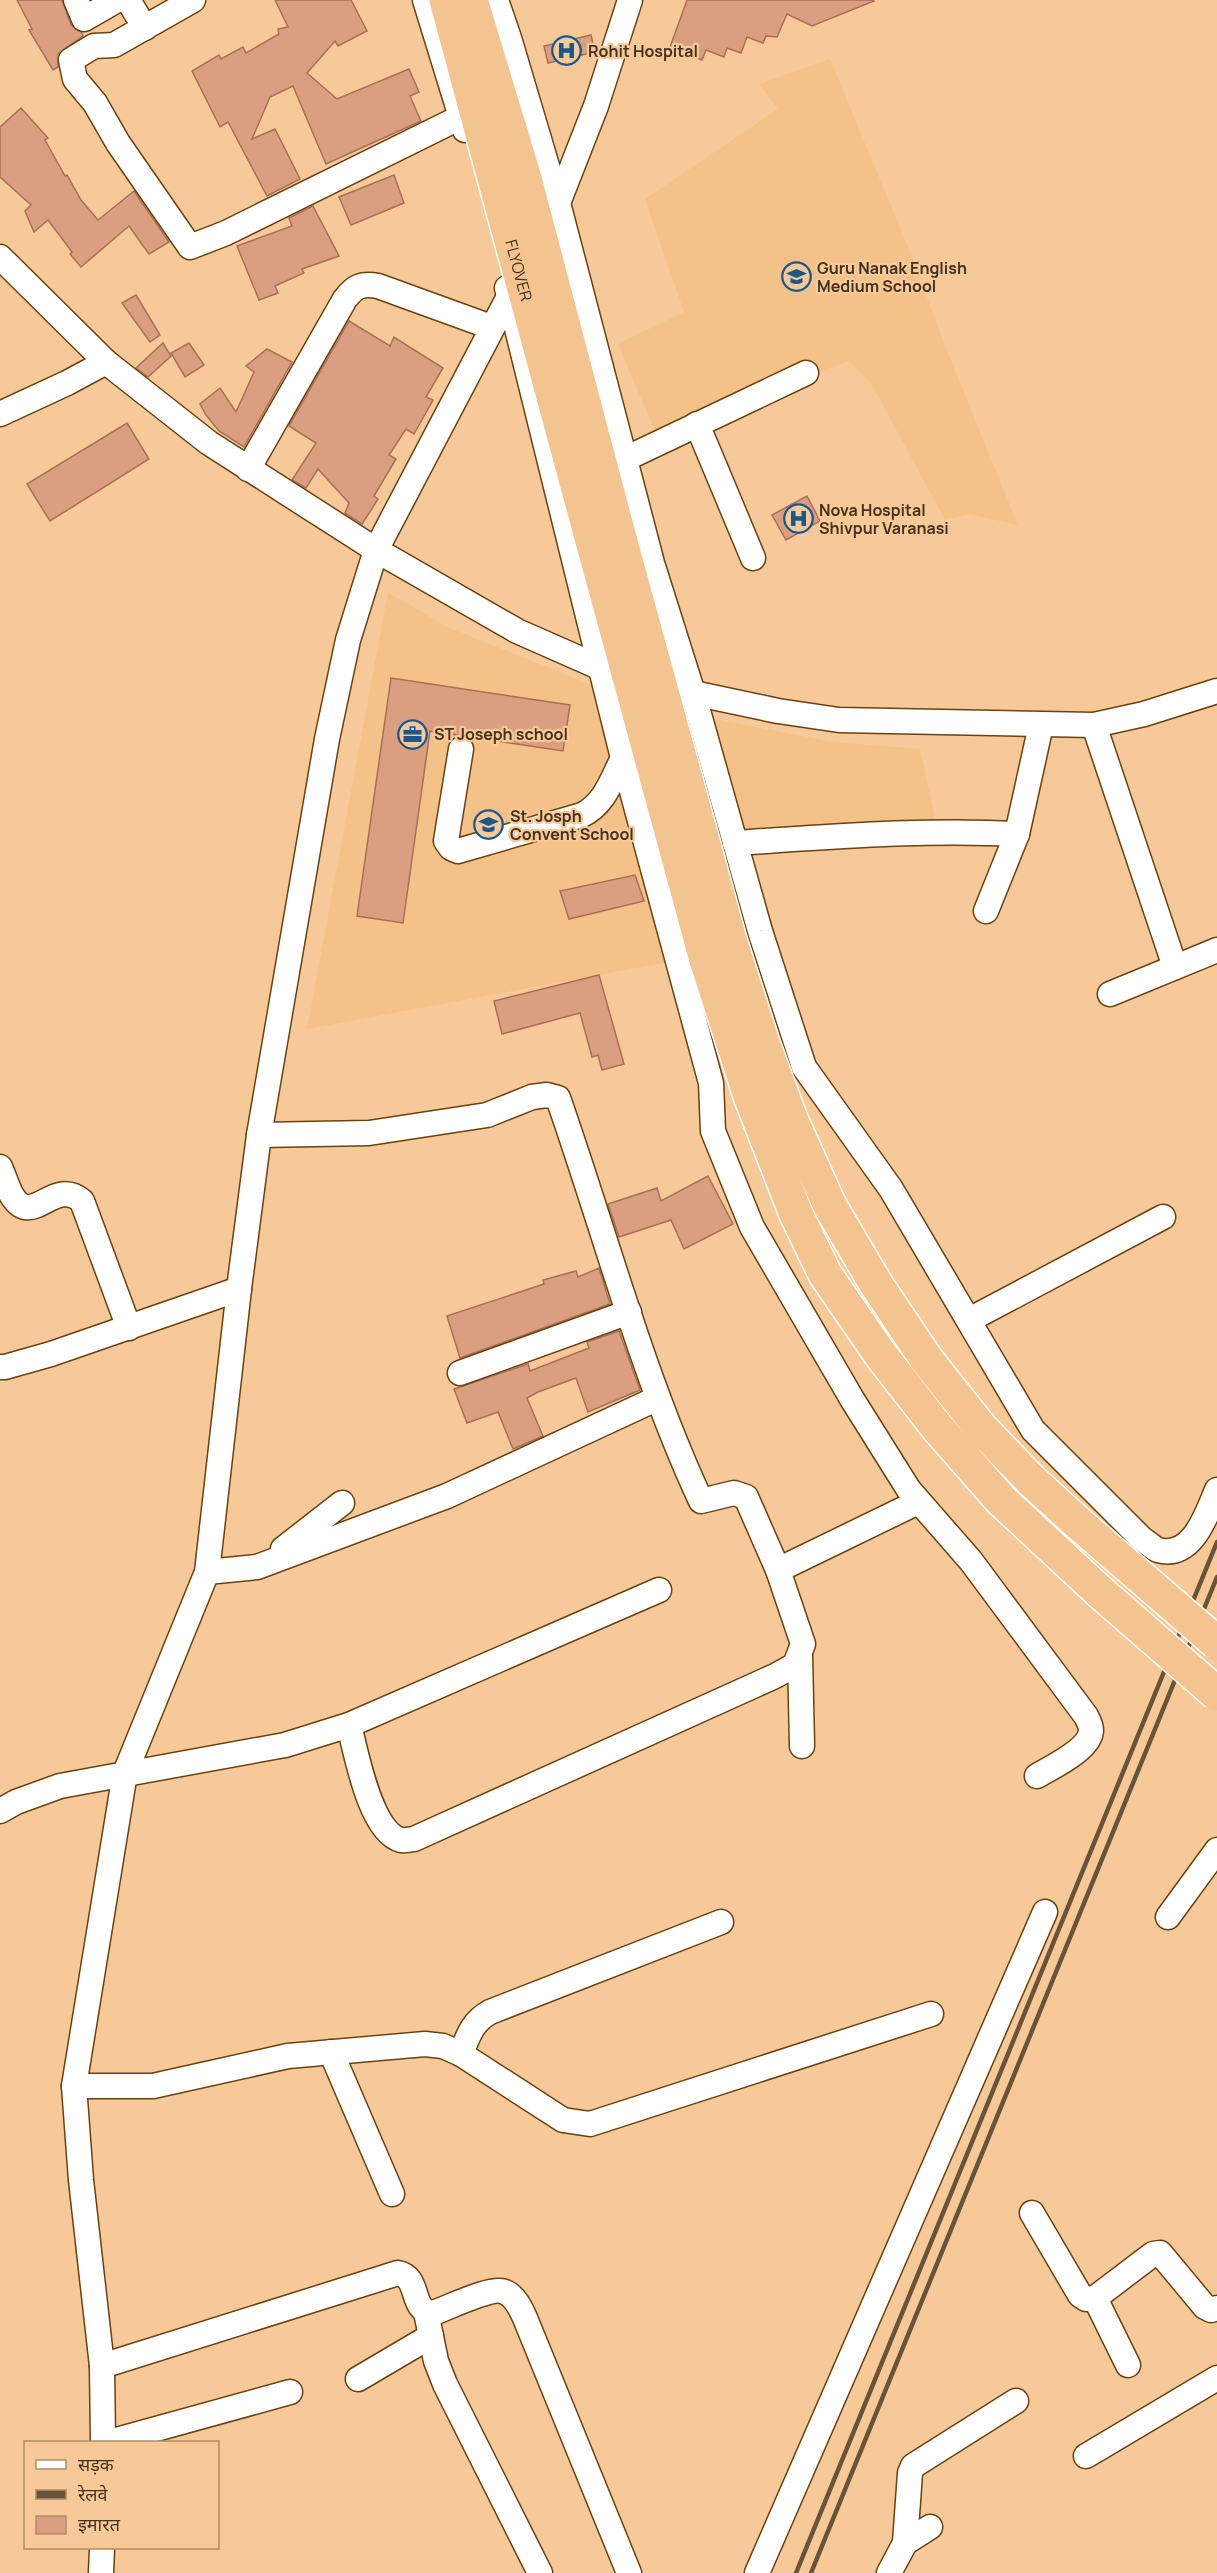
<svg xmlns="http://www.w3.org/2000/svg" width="1217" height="2573" viewBox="0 0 1217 2573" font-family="Manrope,'Noto Sans Devanagari',sans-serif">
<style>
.built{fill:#f4c189}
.building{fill:#da9f80;stroke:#a97154;stroke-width:1.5}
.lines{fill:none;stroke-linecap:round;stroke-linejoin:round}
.minor-casing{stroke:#69420f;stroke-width:27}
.highway-casing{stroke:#fff;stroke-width:36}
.minor{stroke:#fff;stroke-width:24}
.highway{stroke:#f4c490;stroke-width:33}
.rail{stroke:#6b5339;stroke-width:4.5}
.highway-bridge-casing{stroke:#fff;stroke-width:36;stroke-linecap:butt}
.highway-bridge{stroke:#f4c490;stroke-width:33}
.labels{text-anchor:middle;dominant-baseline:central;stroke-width:4.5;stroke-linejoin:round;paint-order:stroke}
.poi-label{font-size:16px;font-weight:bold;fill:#44321e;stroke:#f7c998;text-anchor:start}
.street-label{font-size:16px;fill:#44321e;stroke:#f7c998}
</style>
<rect width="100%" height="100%" fill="#f7c998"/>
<g class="built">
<polygon points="830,59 913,259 945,346 1018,525 969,514 945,520 871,383 849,361 657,436 618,344 684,312 645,199 778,109 759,84"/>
<polygon points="388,592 445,626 599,688 669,962 307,1029"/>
<polygon points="705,717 833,742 920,749 936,823 741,846"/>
</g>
<g class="building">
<polygon points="17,0 62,0 71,25 82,33 83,36 58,54 58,67 53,70 29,30 32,29"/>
<polygon points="275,0 351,0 367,31 338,46 335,41 307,73 337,99 409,69 419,92 410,96 421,121 326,164 293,86 270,97 252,139 275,129 300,179 267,196 228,122 220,127 192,71 219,55 221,59 243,47 246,53 279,34 278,29 288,27"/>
<polygon points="687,0 873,0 874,1 812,26 787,14 777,37 766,36 763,43 747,37 741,53 727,48 724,57 706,50 702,60 670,47"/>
<polygon points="591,35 595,52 548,63 544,46"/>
<polygon points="21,108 48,138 45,140 65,176 67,175 81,200 98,220 134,191 169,242 149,254 129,226 81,267 70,254 72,252 48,220 34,232 25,211 31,205 0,177 0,127"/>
<polygon points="394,175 404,203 351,225 339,197"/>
<polygon points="313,206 339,256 302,269 304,273 275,286 278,293 259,300 237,246 292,226 289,218"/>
<polygon points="136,295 160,335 150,342 122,303"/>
<polygon points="349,321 390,346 394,337 443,368 426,397 433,400 414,434 406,429 389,455 396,459 374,496 378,499 362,524 345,513 349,503 318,469 306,488 292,480 316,443 289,426"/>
<polygon points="163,343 171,356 148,377 136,368"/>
<polygon points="189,343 204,365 185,377 171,353"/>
<polygon points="267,349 292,362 244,447 219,431 206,415 200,404 220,388 236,412 254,372 246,366"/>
<polygon points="127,423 149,459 50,521 27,484"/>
<polygon points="807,496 820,521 786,540 772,515"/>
<polygon points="391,678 570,705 563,751 430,731 403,923 357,916"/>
<polygon points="635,875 644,901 569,919 560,891"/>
<polygon points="599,975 624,1064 602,1070 598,1055 592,1057 580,1013 502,1034 494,1001"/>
<polygon points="708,1176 733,1224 684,1249 671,1220 619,1237 608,1204 657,1188 661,1201"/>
<polygon points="599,1268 610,1304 460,1358 447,1316 544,1284 543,1280 576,1271 578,1277"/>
<polygon points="619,1331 640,1390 588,1412 576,1378 538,1392 527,1398 543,1436 513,1449 498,1412 467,1423 454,1389 528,1364 530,1371 589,1348 587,1342"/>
</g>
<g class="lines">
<defs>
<g id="minor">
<polyline points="76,0 84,19 117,0"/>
<polyline points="128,0 145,28"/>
<polyline points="193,0 114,45 94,46 71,60 75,79 95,103 118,143 190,247 226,233 461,117"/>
<polyline points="425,0 465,130"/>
<path d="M496,0L509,38L558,203L652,563L693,693L760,931L804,1067L891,1189L1033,1430L1142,1539C1147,1542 1153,1548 1158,1550C1193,1560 1207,1513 1217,1490"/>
<polyline points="0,257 106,362 209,443 376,550 517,631 601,668"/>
<path d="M507,288L623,758L711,1083L713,1131L752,1227L852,1399L909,1490L971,1561L1086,1716C1088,1720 1091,1725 1091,1730C1091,1749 1052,1767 1037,1776"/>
<polyline points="0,414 67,383 106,362"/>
<polyline points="697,424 753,558"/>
<polyline points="625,459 806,373"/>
<path d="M248,469L345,299C355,286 362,283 378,286L491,327"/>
<polyline points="693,693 778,711 839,720 1094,725 1144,714 1217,691"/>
<polyline points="1094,725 1175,967"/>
<path d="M461,749L446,841L451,848L458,851L582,815C605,804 612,779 623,758"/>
<path d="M735,843C829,837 923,829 1017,834"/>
<polyline points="986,911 1017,834 1041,725"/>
<polyline points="1110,994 1217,950"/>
<path d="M259,1135L369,1133L487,1115L532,1097L547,1095L558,1098C605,1232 641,1372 701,1501L734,1493L746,1497L778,1570L803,1644L795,1665L775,1676L414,1839C411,1839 404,1841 401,1840C370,1832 356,1752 349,1725"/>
<path d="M0,1167C4,1176 7,1186 11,1194C32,1231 53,1176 82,1201L129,1328"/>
<polyline points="969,1320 1163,1217"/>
<polyline points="0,1367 5,1367 51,1354 239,1289"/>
<polyline points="460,1373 629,1312"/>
<polyline points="283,1549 342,1503"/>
<polyline points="778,1570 918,1502"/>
<polyline points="207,1572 257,1567 447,1496 658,1398"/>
<polyline points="800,1655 802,1746"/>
<polyline points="0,1811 16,1802 60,1786 285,1745 349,1725 659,1590"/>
<polyline points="1168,1917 1217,1850"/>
<polyline points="331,2052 392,2194"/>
<path d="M461,2054C468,2036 472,2022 490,2012L721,1922"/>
<polyline points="74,2086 153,2086 288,2056 425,2044 443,2046 461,2054 563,2120 590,2124 931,2014"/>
<polyline points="1032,2213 1080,2295 1086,2299 1095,2298 1153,2254 1160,2253 1205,2307 1211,2310 1217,2308"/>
<polyline points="1095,2298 1128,2365"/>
<polyline points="426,2312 436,2361 445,2384 540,2573"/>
<path d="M102,2366L398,2273C421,2277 409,2311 433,2313C448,2308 492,2286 505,2292C515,2296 521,2309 525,2318L629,2573"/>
<polyline points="358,2379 431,2336"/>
<polyline points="103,2442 102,2366 81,2180 74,2086 125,1773 207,1572 239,1289 259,1135 327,739 348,640 376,550 558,203 596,106 630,0"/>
<polyline points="109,2442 290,2392"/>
<polyline points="1086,2456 1217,2378"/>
<polyline points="905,2543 910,2473 913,2466 1016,2401"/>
<polyline points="101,2573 102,2548"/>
<polyline points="757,2573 1045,1912"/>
<polyline points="889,2573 905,2543 930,2527"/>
</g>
<g id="highway">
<polyline points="618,531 730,940 763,1043 791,1119 830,1206 876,1284 927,1360 981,1428 1032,1481 1077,1522"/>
<polyline points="592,541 706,960 750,1096 796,1214 825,1274 880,1354 936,1426 1001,1500 1100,1592"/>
</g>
</defs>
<use href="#minor" class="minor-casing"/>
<use href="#highway" class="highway-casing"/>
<use href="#minor" class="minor"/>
<use href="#highway" class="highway"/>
<g class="rail">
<polyline points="796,2573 1217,1542"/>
<polyline points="811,2573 1217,1577"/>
</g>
<defs>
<g id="highway-bridge">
<path id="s1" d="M446,0L592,541"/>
<polyline points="471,0 524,175 618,531"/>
<polyline points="1077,1522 1217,1643"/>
<polyline points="1100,1592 1217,1694"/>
</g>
</defs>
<use href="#highway-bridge" class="highway-bridge-casing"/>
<use href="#highway-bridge" class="highway-bridge"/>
</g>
<defs>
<symbol id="hospital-ring" viewBox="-11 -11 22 22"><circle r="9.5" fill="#f7c998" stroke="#18588e" stroke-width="1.5"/><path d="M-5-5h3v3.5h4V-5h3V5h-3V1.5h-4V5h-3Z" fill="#18588e"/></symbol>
<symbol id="school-ring" viewBox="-11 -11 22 22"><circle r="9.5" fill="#f7c998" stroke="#18588e" stroke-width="1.5"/><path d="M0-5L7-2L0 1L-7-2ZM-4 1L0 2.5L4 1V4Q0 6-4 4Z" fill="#18588e"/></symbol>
<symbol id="office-ring" viewBox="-11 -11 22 22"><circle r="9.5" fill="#f7c998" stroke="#18588e" stroke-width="1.5"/><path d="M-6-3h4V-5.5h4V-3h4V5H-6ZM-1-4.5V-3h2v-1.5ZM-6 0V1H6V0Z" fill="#18588e"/></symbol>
</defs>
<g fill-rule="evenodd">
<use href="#hospital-ring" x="550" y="34" width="33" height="33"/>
<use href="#school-ring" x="780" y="260" width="33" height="33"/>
<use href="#hospital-ring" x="782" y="502" width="33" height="33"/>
<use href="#office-ring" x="396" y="718" width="33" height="33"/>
<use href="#school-ring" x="472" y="808" width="33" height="33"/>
</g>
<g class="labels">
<g class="poi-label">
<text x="588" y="51">Rohit Hospital</text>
<text x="817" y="268">Guru Nanak English<tspan x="817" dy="18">Medium School</tspan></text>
<text x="819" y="510">Nova Hospital<tspan x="819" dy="18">Shivpur Varanasi</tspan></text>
<text x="434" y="734">ST Joseph school</text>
<text x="510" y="816">St. Josph<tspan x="510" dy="18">Convent School</tspan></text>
</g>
<g class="street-label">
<text stroke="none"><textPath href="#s1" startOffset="280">FLYOVER</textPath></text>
</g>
</g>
<rect x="24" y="2441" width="195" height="108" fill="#f7c998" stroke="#af8d67" stroke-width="1.5"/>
<rect x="36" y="2460" width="30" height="9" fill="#ffffff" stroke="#af8d67" stroke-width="1.5"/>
<text x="78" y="2471" font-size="18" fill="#44321e">सड़क</text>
<rect x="36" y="2490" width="30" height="9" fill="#6b5339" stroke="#af8d67" stroke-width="1.5"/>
<text x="78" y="2501" font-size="18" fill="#44321e">रेलवे</text>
<rect x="36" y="2516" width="30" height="18" fill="#da9f80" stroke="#af8d67" stroke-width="1.5"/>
<text x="78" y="2531" font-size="18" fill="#44321e">इमारत</text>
</svg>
